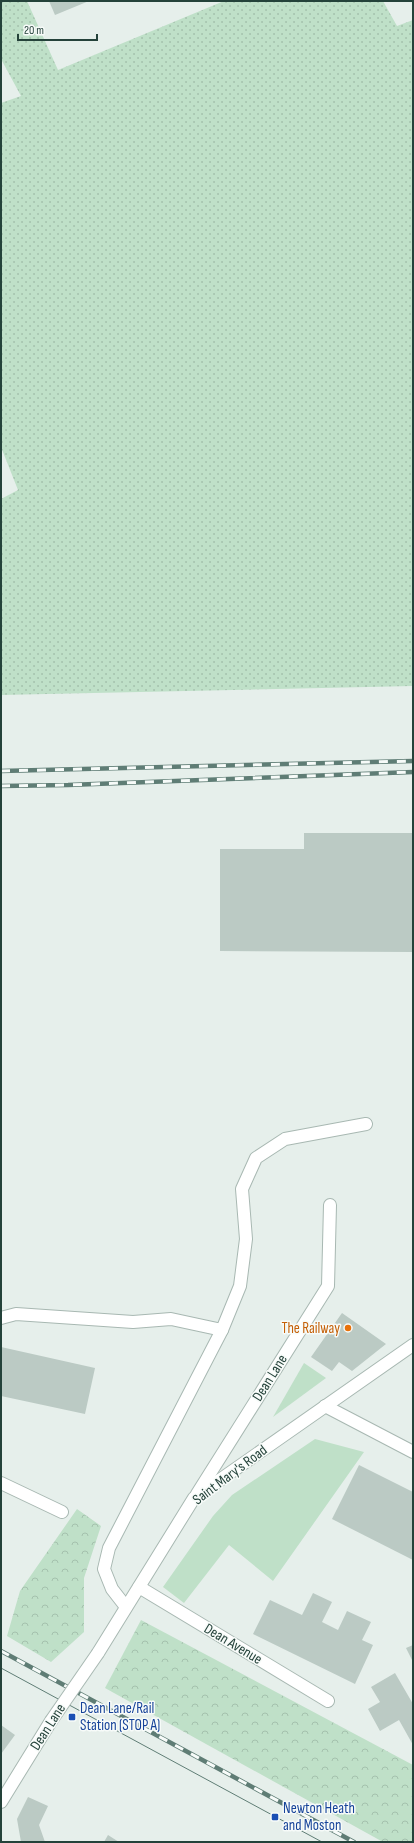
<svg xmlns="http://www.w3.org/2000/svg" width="414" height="1843" viewBox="0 0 414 1843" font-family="'Sofia Sans Condensed',sans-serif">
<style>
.grass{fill:#bfe0c8}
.forest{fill:url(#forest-crowns)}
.park{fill:url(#park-dots)}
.building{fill:#bbcac4}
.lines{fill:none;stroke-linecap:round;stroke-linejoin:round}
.minor-casing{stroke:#a8b8b2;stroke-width:14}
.minor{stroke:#fff;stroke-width:12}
.tram{stroke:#5f7d75;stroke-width:1}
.rail-casing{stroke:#5f7d75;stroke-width:4.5}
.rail{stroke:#f7fbf9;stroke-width:3;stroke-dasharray:9;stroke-linecap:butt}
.minor-bridge-casing{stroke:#a8b8b2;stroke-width:14;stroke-linecap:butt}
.minor-bridge{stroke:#fff;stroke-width:12}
.food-dot{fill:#e8710a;stroke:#f7fbf9;stroke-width:1.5}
.transit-dot{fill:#1a4fb4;stroke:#f7fbf9;stroke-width:1.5}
.labels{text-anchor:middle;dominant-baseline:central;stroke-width:3;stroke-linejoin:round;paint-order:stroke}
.food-label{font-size:15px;fill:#c56008;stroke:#f7fbf9;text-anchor:end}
.street-label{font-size:15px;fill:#24423a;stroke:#f7fbf9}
.transit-label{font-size:15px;fill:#164399;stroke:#f7fbf9;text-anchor:start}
</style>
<defs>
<pattern id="forest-crowns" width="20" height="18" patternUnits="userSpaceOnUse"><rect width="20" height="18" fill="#bfe0c8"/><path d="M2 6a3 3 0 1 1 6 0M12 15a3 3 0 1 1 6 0" fill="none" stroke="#a4c1ad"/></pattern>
<pattern id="park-dots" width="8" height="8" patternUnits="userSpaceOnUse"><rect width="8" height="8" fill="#bfe0c8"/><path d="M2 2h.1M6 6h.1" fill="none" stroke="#a4c1ad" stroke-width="1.8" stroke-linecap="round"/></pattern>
</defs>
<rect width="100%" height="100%" fill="#e6efeb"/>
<g class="grass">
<polygon points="304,1363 326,1378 273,1417"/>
<polygon points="315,1439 364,1452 273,1581 229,1545 184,1603 163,1587 213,1516 232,1495"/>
</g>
<g class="forest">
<polygon points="77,1509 101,1526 84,1578 84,1632 51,1662 7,1636 20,1591"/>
<polygon points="141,1620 413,1765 413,1842 383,1842 105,1688"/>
</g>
<polygon class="park" points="1,1 27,1 58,70 224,1 383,1 397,26 413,20 413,686 1,695 1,499 18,490 1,447 1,103 21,96 1,59"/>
<g class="building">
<polygon points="49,1 89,1 55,15"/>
<polygon points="304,833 413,833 413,952 220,951 220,849 304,849"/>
<polygon points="342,1313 386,1344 352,1371 339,1362 332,1371 311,1357"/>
<polygon points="1,1347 95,1368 85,1414 1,1396"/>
<polygon points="359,1465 413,1492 413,1560 332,1519"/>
<polygon points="313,1593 332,1602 322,1622 338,1630 347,1611 371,1622 362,1640 373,1645 355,1684 253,1634 270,1600 302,1615"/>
<polygon points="413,1645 413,1662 406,1648"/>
<polygon points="395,1673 413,1704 413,1745 399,1720 380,1731 368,1709 380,1702 371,1687"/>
<polygon points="1,1725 15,1735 1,1754"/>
<polygon points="28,1797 48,1806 39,1825 45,1842 21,1842 17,1819"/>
<polygon points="108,1835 119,1842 104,1842"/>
</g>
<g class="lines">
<defs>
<g id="minor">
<polyline points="1,1318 16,1314 133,1322 171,1319 222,1330 109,1548 104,1569 112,1589 126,1607"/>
<polyline points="222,1330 240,1286 246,1239 242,1189 256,1158 285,1139 366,1124"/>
<polyline points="325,1406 413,1452"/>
<polyline points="1,1483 62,1512"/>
<polyline points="197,1494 328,1286 330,1205"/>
<polyline points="139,1587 328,1701"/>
<polyline points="98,1653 194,1498 413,1345"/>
<polyline points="1,1802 51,1721"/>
</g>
</defs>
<use href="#minor" class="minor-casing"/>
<use href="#minor" class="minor"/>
<polyline class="tram" points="1,1668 322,1842"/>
<defs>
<g id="rail">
<polyline points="1,771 413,761"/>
<polyline points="1,786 68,785 413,772"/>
<polyline points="1,1651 354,1842"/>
</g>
</defs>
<use href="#rail" class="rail-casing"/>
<use href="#rail" class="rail"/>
<defs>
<polyline id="minor-bridge" points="51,1721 98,1653"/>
</defs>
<use href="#minor-bridge" class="minor-bridge-casing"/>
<use href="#minor-bridge" class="minor-bridge"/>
</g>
<circle class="food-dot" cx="348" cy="1328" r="4"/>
<g class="transit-dot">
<rect x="68" y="1713" width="8" height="8" rx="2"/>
<rect x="271" y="1813" width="8" height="8" rx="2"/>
</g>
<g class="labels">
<g class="food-label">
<text x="340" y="1328">The Railway</text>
</g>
<g class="street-label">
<text transform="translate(270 1378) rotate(-58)">Dean Lane</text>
<text transform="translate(230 1475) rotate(-37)">Saint Mary's Road</text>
<text transform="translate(233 1644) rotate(31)">Dean Avenue</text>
<text transform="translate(48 1727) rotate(-57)">Dean Lane</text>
</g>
<g class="transit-label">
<text x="80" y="1708">Dean Lane/Rail<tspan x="80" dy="17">Station (STOP A)</tspan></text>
<text x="283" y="1808">Newton Heath<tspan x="283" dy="17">and Moston</tspan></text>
</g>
</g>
<rect width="414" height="1843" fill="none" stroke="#24423a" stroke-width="4"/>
<path d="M18 34v6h79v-6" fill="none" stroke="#24423a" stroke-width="2"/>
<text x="24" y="34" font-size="12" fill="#24423a" stroke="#f7fbf9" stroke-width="3" paint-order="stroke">20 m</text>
</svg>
